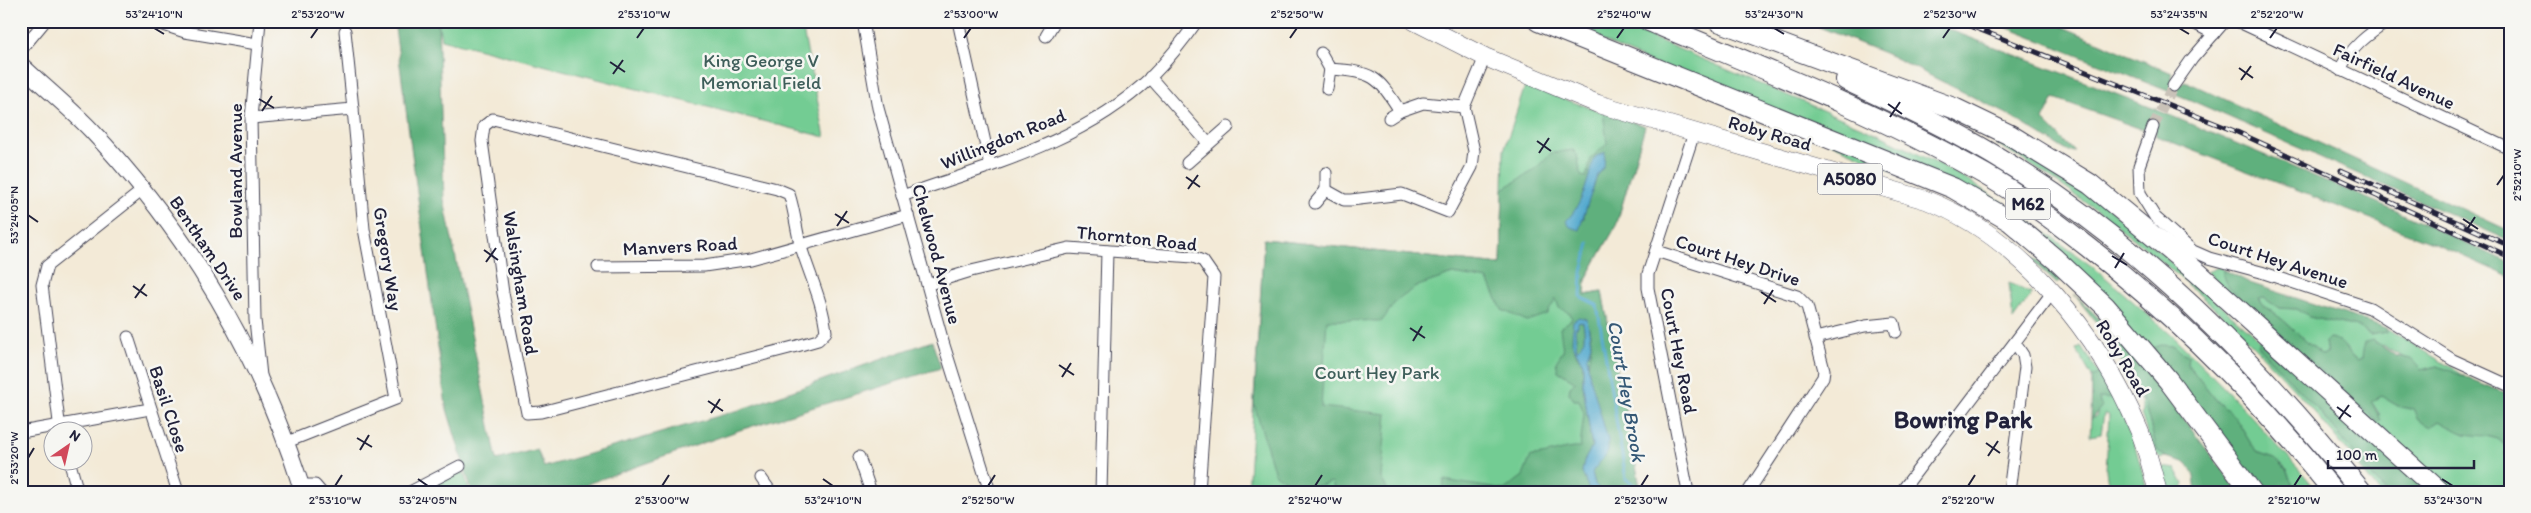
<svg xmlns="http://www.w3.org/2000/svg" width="2531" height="513" viewBox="0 0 2531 513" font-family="Itim,sans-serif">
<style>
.green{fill:#73cc93;stroke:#4a7767}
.forest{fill:#5eb07d;stroke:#40695c;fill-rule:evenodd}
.water{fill:#51a8ce;stroke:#3a6584;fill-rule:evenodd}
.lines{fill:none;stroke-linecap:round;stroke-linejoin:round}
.stream{stroke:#51a8ce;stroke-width:3}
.street-tunnel{stroke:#c9c2b8;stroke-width:11;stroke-dasharray:11 5.5;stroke-linecap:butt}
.street-casing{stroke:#414052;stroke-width:13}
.secondary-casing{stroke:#414052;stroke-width:18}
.primary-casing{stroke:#414052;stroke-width:19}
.highway-casing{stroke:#414052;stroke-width:22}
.street{stroke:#fff;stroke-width:11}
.secondary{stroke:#fff;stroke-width:16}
.primary{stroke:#fff;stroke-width:18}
.highway{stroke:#fff;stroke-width:20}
.rail-casing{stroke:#22223b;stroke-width:5}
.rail{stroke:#f6f6f2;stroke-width:3;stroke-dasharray:9;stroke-linecap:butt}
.ticks{fill:none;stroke:#22223b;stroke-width:2}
.labels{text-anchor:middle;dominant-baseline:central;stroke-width:5;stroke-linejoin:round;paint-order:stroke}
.shield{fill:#f6f6f2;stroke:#626272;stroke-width:1}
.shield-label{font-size:18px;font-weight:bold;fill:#22223b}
.park-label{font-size:19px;fill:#3e5e5a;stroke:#f6f6f2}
.street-label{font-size:19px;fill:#22223b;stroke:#f6f6f2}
.water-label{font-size:20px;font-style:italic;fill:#355876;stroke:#f6f6f2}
.district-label{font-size:24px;font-weight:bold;fill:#22223b;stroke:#f6f6f2}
.neatline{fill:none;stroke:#22223b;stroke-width:2}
.ticks-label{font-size:12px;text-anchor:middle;fill:#22223b}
</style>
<rect width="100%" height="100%" fill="#f6f6f2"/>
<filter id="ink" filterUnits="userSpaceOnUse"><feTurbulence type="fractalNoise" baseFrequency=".02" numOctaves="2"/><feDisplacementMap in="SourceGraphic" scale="10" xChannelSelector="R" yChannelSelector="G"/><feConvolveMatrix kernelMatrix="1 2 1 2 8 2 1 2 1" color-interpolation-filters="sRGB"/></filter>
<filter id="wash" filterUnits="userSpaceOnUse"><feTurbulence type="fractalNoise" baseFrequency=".0096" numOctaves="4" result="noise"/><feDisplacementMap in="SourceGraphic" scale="20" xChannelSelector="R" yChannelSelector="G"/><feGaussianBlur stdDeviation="1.12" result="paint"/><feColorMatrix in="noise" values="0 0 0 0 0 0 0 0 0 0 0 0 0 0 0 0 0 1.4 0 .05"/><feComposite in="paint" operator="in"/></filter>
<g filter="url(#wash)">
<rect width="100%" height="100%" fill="#f3ead7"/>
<g class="green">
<polygon points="438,21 801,21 825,137 441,39"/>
<polygon points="1558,21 1613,21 1876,133 1950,170 2008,205 2097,270 2177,340 2242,406 2319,492 2295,492 2288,470 2275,458 2256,452 2234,416 2218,402 2187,364 2188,355 2181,352 2233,456 2264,492 2260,492 2037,235"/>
<polygon points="1525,86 1645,126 1616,226 1586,279 1585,295 1602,292 1641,492 1248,492 1264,239 1501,265 1504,150"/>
<path d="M1941,112L1984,129L2093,194L2434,492L2260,349L2322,414L2385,492H2379C2262,336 2113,204 1941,112Z"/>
<polygon points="2219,267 2227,271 2223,272 2229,288 2240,295 2249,306 2380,415 2371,401 2381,396 2398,406 2414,410 2436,424 2440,421 2464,434 2484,435 2500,440 2507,448 2510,492 2451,492 2207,272"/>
<polygon points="2009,283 2032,294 2013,320"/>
<path d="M2264,298L2279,308L2296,309L2309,317L2358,327L2370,335L2386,332L2387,328L2473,381L2438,366L2421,370C2410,358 2396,355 2382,345L2364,352L2362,359L2357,361C2346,353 2345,339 2329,338L2325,342L2327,354L2321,355L2283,320L2263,305L2259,299Z"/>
<polygon points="2081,346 2099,373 2092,377 2076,349"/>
<polygon points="2117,354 2145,405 2157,450 2166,457 2161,458 2153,451 2141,414 2143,412 2141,402"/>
<polygon points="2111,397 2116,401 2135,446 2148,492 2111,492 2109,490 2106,470 2109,415 2104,414 2101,434 2090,436 2091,420 2097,415 2099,398"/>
<polygon points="2161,467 2176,469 2184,484 2182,492 2165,492"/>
<polygon points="463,470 469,490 418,492"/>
</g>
<g class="forest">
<polygon points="394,21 438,21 444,200 497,460 537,449 544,467 739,410 932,341 941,368 740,430 587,484 588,492 472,492 446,406"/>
<polygon points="1804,21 1927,21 2155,109 2390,208 2510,263 2510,277 2440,246 2156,136 2155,129 2148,127 2144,130 2054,98 2043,120 2075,152 2067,151 2007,114 1889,55"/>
<polygon points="1990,21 2049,21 2172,73 2172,80 2179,84 2185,81 2196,86 2510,231 2510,241 2188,99"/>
<path d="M1603,112L1645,126L1616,226L1586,279L1585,295L1602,292L1641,492H1602L1595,484L1592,472C1610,450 1593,400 1589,374C1587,361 1591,354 1591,343C1591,335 1588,327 1587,320L1573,321L1575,352L1583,364V385L1592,447L1584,461L1582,472L1590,492H1443L1444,480L1504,490L1523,476L1531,456C1549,456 1564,447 1580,448L1584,413L1579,400H1574L1569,393L1570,386L1576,382L1558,371L1556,362L1563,351L1560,328L1572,319L1570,313L1559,308L1556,299L1547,314L1527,321L1502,310L1488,280L1453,274L1418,286L1396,301L1382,321L1327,320L1321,407L1387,414L1381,478L1389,492H1335L1332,482L1301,490L1275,474L1254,404L1264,239L1501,265L1503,189L1533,171L1551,153L1573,150L1577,154L1581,176L1586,177L1591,158L1607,144ZM1604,167L1597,176L1584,212V219L1567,221C1579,208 1585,192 1589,175Z"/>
<polygon points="2010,238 2060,280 2057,284 2009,240"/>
<path d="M2223,271H2227L2250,283L2387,328V332L2370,335L2358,327L2309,317L2296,309L2279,308L2264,298L2259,299L2263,305L2283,320L2321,355L2327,354L2325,342L2329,338C2345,339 2345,353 2357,361L2362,359L2364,343L2372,340L2396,356L2411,359L2421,370L2438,366L2510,395V467L2505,454L2507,448C2496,433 2482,437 2466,434C2458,433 2448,425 2440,421L2431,427L2417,419L2414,410L2398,406L2381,396L2371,401L2381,420L2379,423L2249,306C2239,294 2222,288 2223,271Z"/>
<polygon points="2074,294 2128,346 2239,492 2196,492 2194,476 2187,463 2166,457 2157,450 2145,405 2105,334"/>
<path d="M1579,321L1583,322C1585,332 1586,344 1577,350L1575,330Z"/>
<polygon points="2261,339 2431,492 2385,492 2322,414 2260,349 2258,344"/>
<polygon points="2160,345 2175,346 2181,352 2188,355 2187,364 2218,402 2234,416 2256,452 2275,458 2288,471 2295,492 2264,492 2233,456 2151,349"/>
<polygon points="2099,373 2114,396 2113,399 2099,398 2101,407 2091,420 2092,377"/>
</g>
<g class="water">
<path d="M1605,152L1604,167L1597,176L1579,230L1570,227L1566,221C1584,203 1587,180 1595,157Z"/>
<path d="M1579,317L1587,319L1591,344L1587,357L1589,373L1608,440V452L1592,472L1595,484L1602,492H1590L1582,472L1584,461L1592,447L1583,385V364L1572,343L1573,321ZM1579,321L1583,322C1585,332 1586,344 1577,350L1575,330Z"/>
</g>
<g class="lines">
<polyline class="stream" points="1589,243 1582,272 1581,297 1597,305 1626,479 1634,485 1634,492"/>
</g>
</g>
<g filter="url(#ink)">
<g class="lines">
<polyline class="street-tunnel" points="2153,127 2173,86"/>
<defs>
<g id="street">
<polyline points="152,21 185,32 257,44"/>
<polyline points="260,21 251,118 255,320 261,376"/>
<polyline points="863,21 878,108 943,342 990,492"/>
<polyline points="958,21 990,165"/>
<polyline points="2190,21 2214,34"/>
<polyline points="2237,21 2510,149"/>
<polyline points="345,31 353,109"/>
<polyline points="1046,36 1055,21"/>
<polyline points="21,50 45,21"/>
<polyline points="1321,53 1330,69"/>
<path d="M1330,69C1373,72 1377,75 1400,111L1423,103L1464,107"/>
<path d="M2340,70C2350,48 2368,34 2389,21"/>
<polyline points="1150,77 1208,143"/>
<polyline points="2173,86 2192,59 2225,21"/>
<polyline points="1327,89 1330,69"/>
<polyline points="251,118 353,109 364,229 396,399 287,442"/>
<polyline points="1389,118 1400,111"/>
<path d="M493,119L777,189L789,194C795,212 796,230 801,247C810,276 823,302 826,332L818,340L797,346L541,412L527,413L503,293L482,141L484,126Z"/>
<polyline points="2153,127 2139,166 2140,193 2155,217 2193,251 2209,258 2261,272 2370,308 2453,360 2510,386"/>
<polyline points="1187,163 1228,127"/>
<polyline points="1326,190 1344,200 1351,200 1402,194 1448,212 1472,167 1474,151 1464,107 1485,57"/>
<polyline points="1326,190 1326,173"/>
<path d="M902,196C988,166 1084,142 1151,77C1168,60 1183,41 1197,21"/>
<polyline points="1315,203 1326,190"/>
<polyline points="1656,251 1797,296 1807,306 1824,370 1823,377 1748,492"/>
<polyline points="598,267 704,266 751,259 908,215"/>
<polyline points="929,284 971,271 1069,248 1193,257 1203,261 1214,277 1199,492"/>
<polyline points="128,337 178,492"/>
<polyline points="1815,338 1865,326 1894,323 1896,332"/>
<polyline points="60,430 42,285 47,266 144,189"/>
<polyline points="21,432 150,409"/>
<polyline points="859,457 871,492"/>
<polyline points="69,460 78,492"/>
<polyline points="761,478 771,492"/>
<polyline points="301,485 315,485 321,492"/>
<polyline points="410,492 460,466"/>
<polyline points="1101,492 1107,251"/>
<polyline points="1688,492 1648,288 1648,274 1694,133"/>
<polyline points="1901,492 2052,293"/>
<polyline points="2009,492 2025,367 2023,355 2015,343"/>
</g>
<path id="secondary" d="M21,65C44,87 69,107 91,130C191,236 259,353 303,492"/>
<path id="primary" d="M1414,21L1485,57L1598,104L1926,200C2022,237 2100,336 2139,430C2147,449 2152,471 2158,492"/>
<g id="highway">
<polyline points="1538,21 1953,188 2010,221 2055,259 2105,306 2168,380 2252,492"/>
<path d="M1649,21C1762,68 1877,113 1984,174C2021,195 2055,221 2088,247C2180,319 2261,401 2334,492"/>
<polyline points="1718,21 1956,109 2010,135 2090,184 2198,273 2440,492"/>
<path d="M1846,80C1895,103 1945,126 1992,154C2137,239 2257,362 2362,492"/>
</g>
</defs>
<use href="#street" class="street-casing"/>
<use href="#secondary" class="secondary-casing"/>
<use href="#primary" class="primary-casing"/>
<use href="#highway" class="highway-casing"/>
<use href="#street" class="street"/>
<use href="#secondary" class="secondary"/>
<use href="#primary" class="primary"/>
<use href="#highway" class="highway"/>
<defs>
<g id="rail">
<polyline points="1958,21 2237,132 2510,257"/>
<polyline points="2341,170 2510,246"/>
</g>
</defs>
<use href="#rail" class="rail-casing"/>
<use href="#rail" class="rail"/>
</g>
</g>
<path class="ticks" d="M154,28L164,34M1774,28L1784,34M2179,28L2189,34M311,38L318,28M637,38L644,28M964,38L971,28M1290,38L1297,28M1617,38L1624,28M1943,38L1950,28M2270,38L2277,28M610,62L625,72M2239,68L2253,78M613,74L623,60M2241,80L2251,66M259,99L274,108M1888,104L1902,114M262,111L272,96M1890,117L1900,102M1537,141L1551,151M1539,153L1549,138M1186,177L1200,187M2497,185L2504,175M1188,189L1198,175M835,214L849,223M28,215L38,222M2463,219L2478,229M837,226L847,211M2466,231L2475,217M484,250L498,260M2112,256L2127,265M486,262L496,248M2115,268L2124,253M133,286L147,296M1761,292L1776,302M135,298L145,284M1764,304L1773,290M1410,328L1425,338M1413,341L1422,326M1059,365L1074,375M1062,377L1071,363M708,401L723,411M2337,407L2351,417M711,413L720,399M2339,419L2349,405M357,438L372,447M1986,443L2000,453M360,450L369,435M1988,456L1998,441M28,458L34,448M418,479L428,486M823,479L833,486M2442,479L2453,486M335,486L342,475M662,486L669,475M988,486L995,475M1315,486L1322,475M1641,486L1648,475M1968,486L1975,475M2294,486L2301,475"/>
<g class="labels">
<g class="shield">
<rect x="1817.5" y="163.5" width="65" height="31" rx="4"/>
<rect x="2005.5" y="188.5" width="45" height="31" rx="4"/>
</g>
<g class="shield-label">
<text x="1850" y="179">A5080</text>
<text x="2028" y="204">M62</text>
</g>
<g class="park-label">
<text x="761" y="60">King George V<tspan x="761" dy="22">Memorial Field</tspan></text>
<text x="1377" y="372">Court Hey Park</text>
</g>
<g class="street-label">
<text transform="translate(2394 76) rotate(25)">Fairfield Avenue</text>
<text transform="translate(1770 133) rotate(16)">Roby Road</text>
<text transform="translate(1003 139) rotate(-22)">Willingdon Road</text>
<text transform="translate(235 171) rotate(-90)">Bowland Avenue</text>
<text transform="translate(1137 238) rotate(6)">Thornton Road</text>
<text transform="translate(680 246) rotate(-3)">Manvers Road</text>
<text transform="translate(208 248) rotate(56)">Bentham Drive</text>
<text transform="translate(937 254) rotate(75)">Chelwood Avenue</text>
<text transform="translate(388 259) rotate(81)">Gregory Way</text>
<text transform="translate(1738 260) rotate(18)">Court Hey Drive</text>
<text transform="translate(2278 260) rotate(18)">Court Hey Avenue</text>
<text transform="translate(521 283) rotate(81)">Walsingham Road</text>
<text transform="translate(1679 351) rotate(79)">Court Hey Road</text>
<text transform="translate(2123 358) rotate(59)">Roby Road</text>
<text transform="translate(169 409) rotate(72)">Basil Close</text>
</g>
<g class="water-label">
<text transform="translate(1627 391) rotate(80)">Court Hey Brook</text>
</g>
<g class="district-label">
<text x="1963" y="419">Bowring Park</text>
</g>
</g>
<rect width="2531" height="513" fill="none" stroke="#f6f6f2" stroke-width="55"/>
<g transform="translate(68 446) rotate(34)"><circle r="24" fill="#f6f6f2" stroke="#a1a1a9"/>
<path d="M0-4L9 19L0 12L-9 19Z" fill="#d1495b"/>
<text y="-8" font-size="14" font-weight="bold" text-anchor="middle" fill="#22223b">N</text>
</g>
<path d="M2328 460v8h146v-8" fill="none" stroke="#22223b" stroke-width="2.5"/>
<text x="2336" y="460" font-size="15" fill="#22223b" stroke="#f6f6f2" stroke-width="4" paint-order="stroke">100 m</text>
<rect x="28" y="28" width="2476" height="458" class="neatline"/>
<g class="ticks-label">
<text x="154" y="18">53°24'10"N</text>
<text x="318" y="18">2°53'20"W</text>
<text x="644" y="18">2°53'10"W</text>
<text x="971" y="18">2°53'00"W</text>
<text x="1297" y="18">2°52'50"W</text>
<text x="1624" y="18">2°52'40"W</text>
<text x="1774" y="18">53°24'30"N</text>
<text x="1950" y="18">2°52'30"W</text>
<text x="2179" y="18">53°24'35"N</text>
<text x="2277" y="18">2°52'20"W</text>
<text transform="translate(2517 175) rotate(-90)" y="4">2°52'10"W</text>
<text transform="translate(14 215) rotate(-90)" y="4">53°24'05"N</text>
<text transform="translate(14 458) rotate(-90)" y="4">2°53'20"W</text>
<text x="335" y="504">2°53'10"W</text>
<text x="428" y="504">53°24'05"N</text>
<text x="662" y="504">2°53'00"W</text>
<text x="833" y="504">53°24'10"N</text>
<text x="988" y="504">2°52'50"W</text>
<text x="1315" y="504">2°52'40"W</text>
<text x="1641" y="504">2°52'30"W</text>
<text x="1968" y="504">2°52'20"W</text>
<text x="2294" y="504">2°52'10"W</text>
<text x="2453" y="504">53°24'30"N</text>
</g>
</svg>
